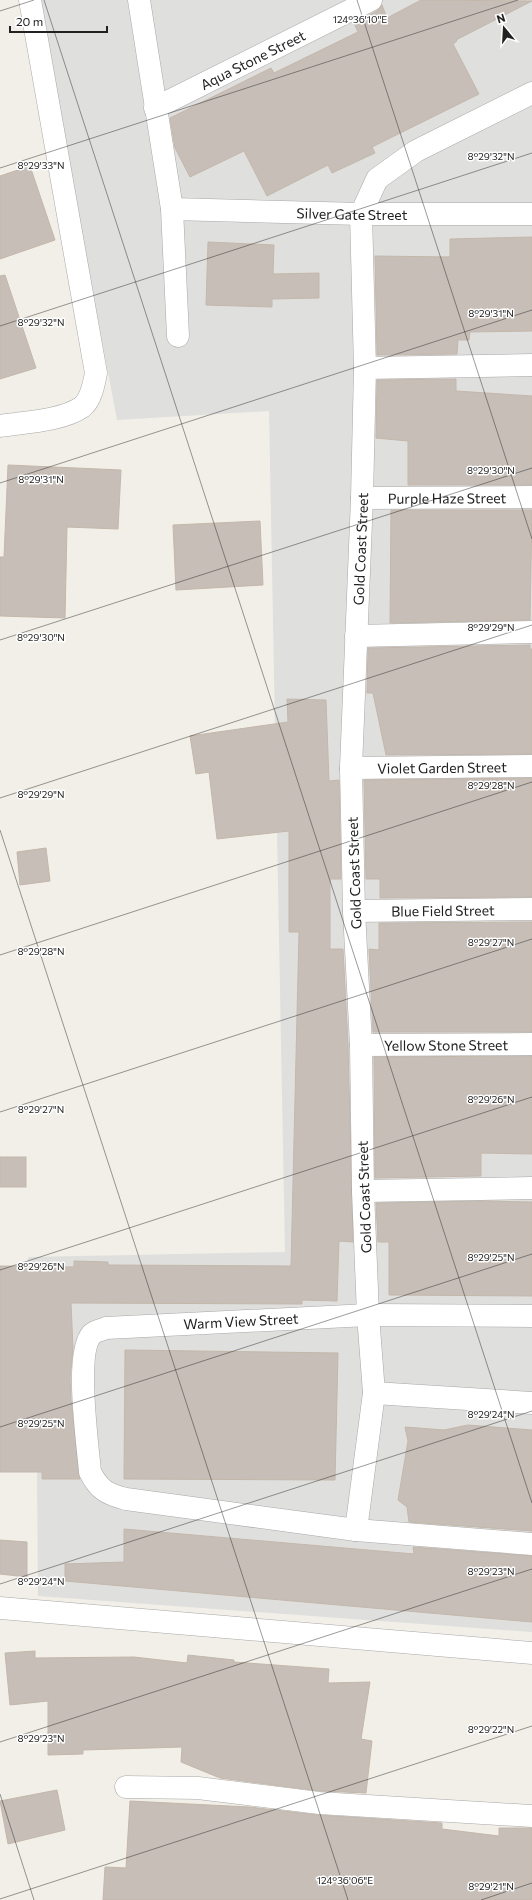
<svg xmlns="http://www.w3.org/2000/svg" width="532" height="1900" viewBox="0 0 532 1900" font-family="Commissioner,sans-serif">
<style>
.residential{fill:#dfdfde}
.building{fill:#c7beb7;stroke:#c4b7aa}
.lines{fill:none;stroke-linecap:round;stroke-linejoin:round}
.minor-casing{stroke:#a8a8a8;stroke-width:23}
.minor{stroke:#fff;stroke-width:22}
.ticks{fill:none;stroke:#212121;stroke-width:1;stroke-opacity:0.45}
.labels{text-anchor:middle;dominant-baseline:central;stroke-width:3;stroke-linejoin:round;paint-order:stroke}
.street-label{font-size:14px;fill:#212121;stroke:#fff}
.ticks-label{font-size:10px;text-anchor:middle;fill:#212121;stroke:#fff;stroke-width:3;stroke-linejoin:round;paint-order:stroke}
</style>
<rect width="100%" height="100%" fill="#f2efe8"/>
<polygon class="residential" points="38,0 532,0 532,1632 38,1596 37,1474 28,1257 285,1252 269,411 117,420"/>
<g class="building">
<polygon points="421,0 532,1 456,40 457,41 453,44 479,94 372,147 375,153 332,173 328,165 267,196 244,151 190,177 175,148 170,118 271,68 274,73 358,32 354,23 377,11 382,5 387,18"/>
<polygon points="30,166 55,240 0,259 0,176"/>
<polygon points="532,237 532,331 470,332 469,340 458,340 457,354 377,355 375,256 450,257 450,239"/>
<polygon points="208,242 274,245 273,274 319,273 319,298 272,299 272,307 206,305"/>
<polygon points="5,275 36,368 0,379 0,276"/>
<polygon points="456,379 456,391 532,396 532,485 408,485 408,441 376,438 377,380"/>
<polygon points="8,465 121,470 118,529 67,527 65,618 0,616 0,557 4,557"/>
<polygon points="391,510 532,510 530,620 390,623"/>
<polygon points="260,521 263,585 176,590 173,525"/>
<polygon points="530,645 530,649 532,649 532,754 386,755 373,693 367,693 368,648"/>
<polygon points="287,699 326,700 329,781 339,780 341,879 330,879 330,949 343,949 348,1045 353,1242 339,1241 337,1301 302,1300 302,1304 71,1303 73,1348 70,1378 71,1400 80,1479 42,1479 42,1472 0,1472 0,1266 74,1267 74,1261 108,1262 108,1265 291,1266 299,932 289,932 289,831 217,839 209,772 196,774 190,736 288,722"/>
<polygon points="532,778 532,897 380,898 380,879 366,879 364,780"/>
<polygon points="46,848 50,881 20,885 17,852"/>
<polygon points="532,922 532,1032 373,1032 369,949 379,950 379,923"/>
<polygon points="532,1056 532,1154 481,1153 481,1176 375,1178 374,1057"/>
<rect x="0" y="1157" width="26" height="30"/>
<polygon points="481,1201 532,1202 532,1296 389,1295 389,1242 378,1242 376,1203"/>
<polygon points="125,1350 338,1353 335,1480 124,1479"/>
<polygon points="468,1425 532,1430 532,1531 409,1522 407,1507 398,1500 408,1441 405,1427 444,1430"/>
<polygon points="124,1529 414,1554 413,1547 532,1556 532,1622 65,1581 65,1564 124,1562"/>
<polygon points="0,1540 27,1542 27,1577 0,1574"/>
<polygon points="35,1651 35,1658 134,1657 187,1663 188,1655 234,1660 234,1662 329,1669 328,1683 370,1682 361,1739 372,1741 366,1793 320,1791 220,1778 181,1762 182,1747 83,1750 83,1754 48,1755 48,1701 10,1705 5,1653"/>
<polygon points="57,1790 65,1830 8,1844 0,1801"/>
<polygon points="130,1801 249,1807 318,1815 442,1823 442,1829 499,1836 499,1828 532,1828 532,1900 103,1900 105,1867 126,1868"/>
</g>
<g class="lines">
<defs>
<g id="minor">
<polyline points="139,0 172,209 178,336"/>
<path id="s1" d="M155,108L371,0"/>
<path id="s2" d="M172,209L361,214H532"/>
<polyline points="365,368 532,365"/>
<path d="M0,426C24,422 62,421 82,407C91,400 94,384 96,373L30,0"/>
<path id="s3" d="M362,498L532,497"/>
<polyline points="356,636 532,632"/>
<path id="s4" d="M351,768L532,766"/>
<path id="s5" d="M354,911L532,909"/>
<path id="s6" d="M361,1045L532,1044"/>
<polyline points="363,1191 532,1188"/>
<path d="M532,1316L368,1315L106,1328C102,1330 95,1331 92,1334C74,1353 88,1445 90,1472C99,1490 107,1494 126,1499L356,1530L532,1544"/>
<polyline points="374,1393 532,1403"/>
<path id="s7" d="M356,1530L374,1393L368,1315L363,1191L361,1045L354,911L351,768L362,498L365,368L361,214L377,179L416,151L532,93"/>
<polyline points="0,1608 532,1653"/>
<polyline points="126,1787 198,1788 319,1803 532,1816"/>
</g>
</defs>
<use href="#minor" class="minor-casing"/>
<use href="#minor" class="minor"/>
</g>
<path class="ticks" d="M44,0L532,1503M357,0L532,539M0,11L34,0M0,168L518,0M0,326L532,153M0,483L532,310M0,640L532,468M0,798L532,625M0,830L348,1900M0,955L532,782M0,1112L532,939M0,1270L532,1097M0,1427L532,1254M0,1584L532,1411M0,1742L532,1569M0,1794L34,1900M0,1899L532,1726M481,1900L532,1883"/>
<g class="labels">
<g class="street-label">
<text stroke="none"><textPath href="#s1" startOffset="109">Aqua Stone Street</textPath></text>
<text stroke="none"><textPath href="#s2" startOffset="180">Silver Gate Street</textPath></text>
<text stroke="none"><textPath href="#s3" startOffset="85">Purple Haze Street</textPath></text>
<text stroke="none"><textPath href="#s7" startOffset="983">Gold Coast Street</textPath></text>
<text stroke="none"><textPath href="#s4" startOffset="91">Violet Garden Street</textPath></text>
<text transform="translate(354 873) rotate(-92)">Gold Coast Street</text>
<text stroke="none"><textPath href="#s5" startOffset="89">Blue Field Street</textPath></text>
<text stroke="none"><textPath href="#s6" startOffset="85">Yellow Stone Street</textPath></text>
<text transform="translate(364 1197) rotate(-92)">Gold Coast Street</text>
<text transform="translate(241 1321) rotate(-3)">Warm View Street</text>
</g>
</g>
<g class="ticks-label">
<text x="360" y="23">124°36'10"E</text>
<text x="491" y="160">8°29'32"N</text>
<text x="41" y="169">8°29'33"N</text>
<text x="491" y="317">8°29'31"N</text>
<text x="41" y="326">8°29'32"N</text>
<text x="491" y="474">8°29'30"N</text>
<text x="41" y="483">8°29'31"N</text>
<text x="491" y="631">8°29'29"N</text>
<text x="41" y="641">8°29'30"N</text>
<text x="491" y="789">8°29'28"N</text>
<text x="41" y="798">8°29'29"N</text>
<text x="491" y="946">8°29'27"N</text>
<text x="41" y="955">8°29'28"N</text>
<text x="491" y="1103">8°29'26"N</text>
<text x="41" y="1113">8°29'27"N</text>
<text x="491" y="1261">8°29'25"N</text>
<text x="41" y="1270">8°29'26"N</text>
<text x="491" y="1418">8°29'24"N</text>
<text x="41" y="1427">8°29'25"N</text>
<text x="491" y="1575">8°29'23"N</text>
<text x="41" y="1585">8°29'24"N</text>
<text x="491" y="1733">8°29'22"N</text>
<text x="41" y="1742">8°29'23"N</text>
<text x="345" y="1884">124°36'06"E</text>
<text x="491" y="1890">8°29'21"N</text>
</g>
<g transform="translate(504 28) rotate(342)" stroke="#ffffff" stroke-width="3" paint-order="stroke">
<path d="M0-3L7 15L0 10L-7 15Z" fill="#212121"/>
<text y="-6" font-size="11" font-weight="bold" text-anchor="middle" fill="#212121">N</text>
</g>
<path d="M10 26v6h97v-6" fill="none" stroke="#212121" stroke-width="2"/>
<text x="16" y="26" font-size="12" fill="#212121" stroke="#ffffff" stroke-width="3" paint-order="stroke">20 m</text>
</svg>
